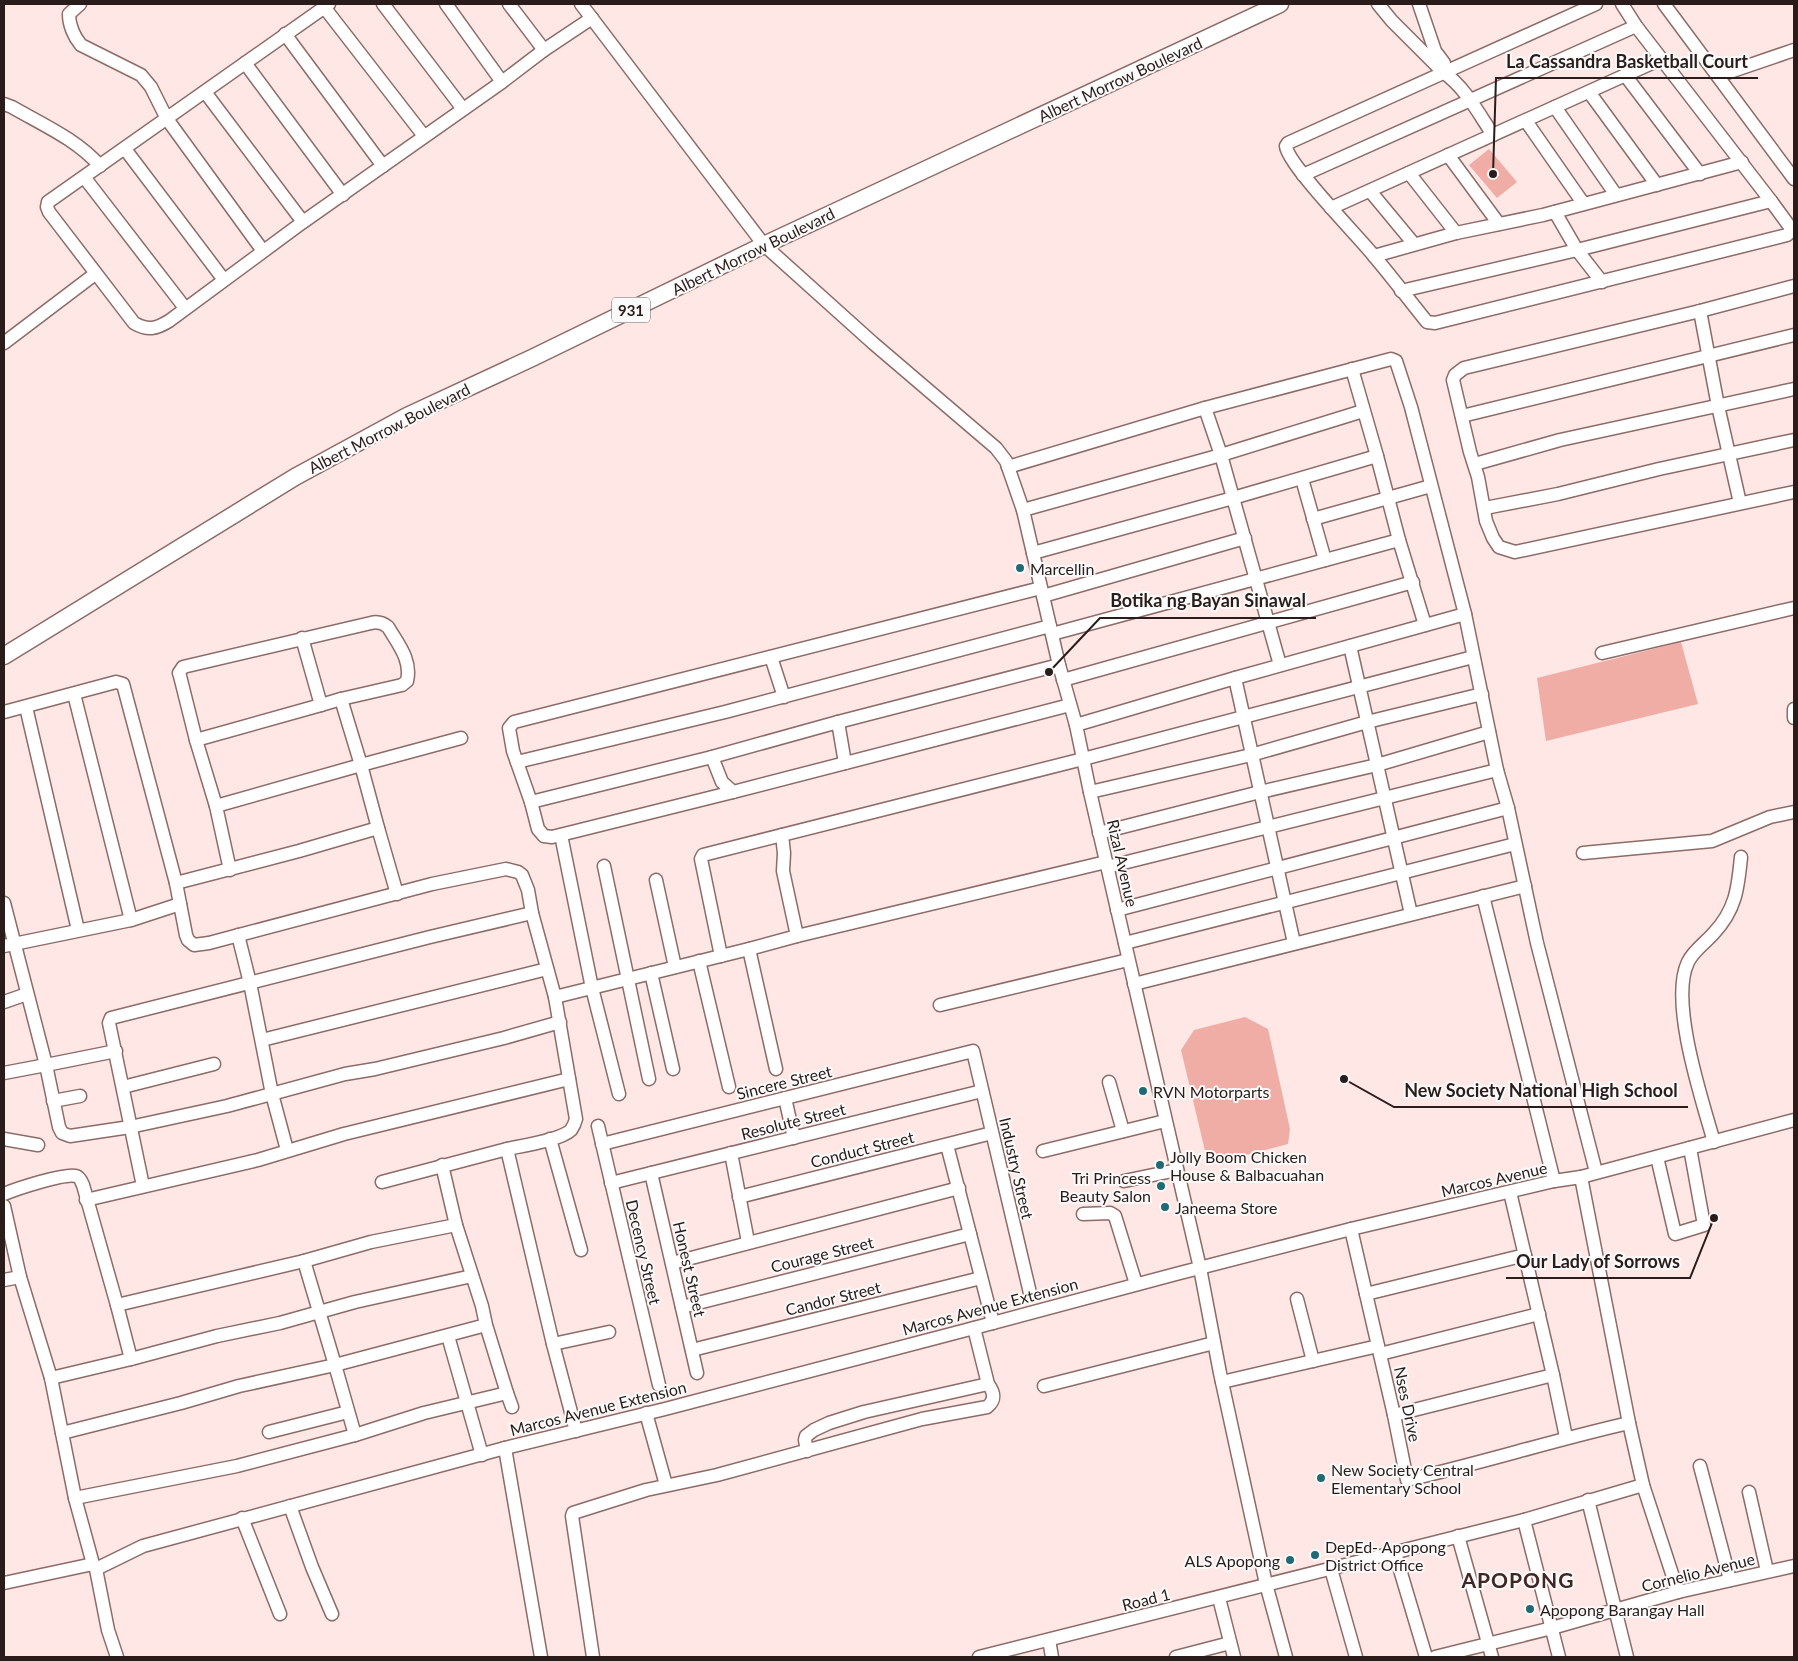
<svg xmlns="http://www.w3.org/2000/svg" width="1798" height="1661" viewBox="0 0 1798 1661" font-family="Lato,sans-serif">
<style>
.green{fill:#efada6}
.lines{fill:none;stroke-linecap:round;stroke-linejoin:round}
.minor-casing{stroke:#8c6b68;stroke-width:15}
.major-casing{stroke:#8c6b68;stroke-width:19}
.minor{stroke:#fff;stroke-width:12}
.major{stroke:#fff;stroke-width:16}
.poi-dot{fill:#206b73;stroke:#fafafa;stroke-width:2}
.labels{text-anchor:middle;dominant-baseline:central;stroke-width:4;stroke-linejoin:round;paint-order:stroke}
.shield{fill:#fafafa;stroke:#685f5d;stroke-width:1}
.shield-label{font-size:15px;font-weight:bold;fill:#291c1a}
.street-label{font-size:16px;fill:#291c1a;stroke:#fafafa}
.poi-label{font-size:16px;fill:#291c1a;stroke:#fafafa;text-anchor:start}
.district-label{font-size:21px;font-weight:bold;letter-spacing:1px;fill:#412623;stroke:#fafafa}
.leader{fill:none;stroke:#291c1a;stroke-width:2}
.callout-dot{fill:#291c1a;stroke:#fafafa;stroke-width:2}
.callout-label{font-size:18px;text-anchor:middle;font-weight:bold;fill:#291c1a;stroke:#fafafa;stroke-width:4;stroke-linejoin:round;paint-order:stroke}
</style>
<rect width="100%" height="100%" fill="#fee7e4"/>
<g class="green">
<polygon points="1489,149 1517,182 1497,198 1469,165"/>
<polygon points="1681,642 1698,704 1546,741 1537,678"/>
<polygon points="1245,1017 1268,1029 1290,1129 1288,1144 1223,1161 1206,1155 1181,1050 1194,1030"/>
</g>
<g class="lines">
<defs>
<g id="minor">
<path d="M80,4L69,14C69,25 74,37 81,45L141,75L151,87L167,119L263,251"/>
<path d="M329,4L48,202L47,207L49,212L134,323C148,331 156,329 169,321L303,222L502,82L544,50L592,18"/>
<polyline points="383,4 463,109"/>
<polyline points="446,4 502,82"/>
<polyline points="509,4 544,50"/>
<polyline points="581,4 764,245 873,343 996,448 1006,461 1023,510 1059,665 1076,725 1090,792 1200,1268 1220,1373 1266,1584 1286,1657"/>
<path d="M1378,4L1392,21L1443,72C1465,87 1479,114 1493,135"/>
<polyline points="1419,4 1435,51 1444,63"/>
<path d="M1596,4L1288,143L1286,146C1287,164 1359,237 1374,256C1392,277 1409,300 1427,322L1435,323L1787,235L1790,232V227L1771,201L1636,26L1622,4"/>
<polyline points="1664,4 1794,179"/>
<polyline points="324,7 424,136"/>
<polyline points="285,34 383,166"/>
<polyline points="245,63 343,195"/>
<polyline points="1625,75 1700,174"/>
<polyline points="1718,76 1794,50"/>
<polyline points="205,92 303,222"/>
<polyline points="1589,92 1657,185"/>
<path d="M4,104L12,107C43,125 76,139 100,166"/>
<polyline points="1555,107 1616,195"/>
<polyline points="1526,121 1583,203"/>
<polyline points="125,149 224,280"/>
<polyline points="1448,155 1499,224"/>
<polyline points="1409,173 1456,233"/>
<polyline points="1303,175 1636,26"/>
<polyline points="84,177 185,308"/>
<polyline points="1370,191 1414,244"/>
<polyline points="1331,208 1661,59"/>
<polyline points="1555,212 1577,250 1602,282"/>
<polyline points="1374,256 1456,233 1543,215 1742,162"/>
<polyline points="1794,286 1700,311 1464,368 1455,375 1453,380 1470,452 1478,477 1486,521 1493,538 1499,547 1515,552 1794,492"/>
<polyline points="1401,291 1577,250 1771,201"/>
<polyline points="1700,311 1718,406 1740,503"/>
<polyline points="4,343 95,274"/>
<polyline points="1352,369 1377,456 1399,540 1425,625"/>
<polyline points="1205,408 1221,455 1280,665"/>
<polyline points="1462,416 1794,335"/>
<polyline points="1475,464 1560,440 1794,389"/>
<polyline points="1008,467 1205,408 1391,359 1396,361 1411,407 1465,614 1497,770 1508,808 1537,943 1596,1172"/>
<polyline points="1302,479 1325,560"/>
<polyline points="1485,508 1558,494 1659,469 1794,440"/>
<polyline points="1023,510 1221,455 1363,411"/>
<polyline points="1313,519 1431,486"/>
<polyline points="1033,553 1233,498 1377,456"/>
<polyline points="1041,588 514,722 509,728 513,751 531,802 538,829 544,836 552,837 733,792 1070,705"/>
<polyline points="1043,596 1245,538"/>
<polyline points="1052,634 1399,540"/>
<polyline points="302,638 321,705"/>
<polyline points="1350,646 1411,914"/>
<polyline points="1602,653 1794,608"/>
<polyline points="771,657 784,697"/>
<polyline points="1235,678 1294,943"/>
<polyline points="1063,680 1413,582"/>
<polyline points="74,694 131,920"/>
<polyline points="26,707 78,930"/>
<polyline points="1794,709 1794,718"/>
<path d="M4,712L116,682L123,684L176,883L186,935L188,940L194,945L209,943L432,884L506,869L518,872L522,875L528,890L532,913L555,997L576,1119C575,1123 573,1127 571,1130C561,1140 521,1146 507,1149L553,1344L576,1431"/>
<polyline points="838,722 845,763"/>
<polyline points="1076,725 1235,678 1465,614"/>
<path d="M196,740L180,676L179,673L183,667L371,623C378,621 383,623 388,627C398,644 412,660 407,681L402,685L341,699"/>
<polyline points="712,757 722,782 733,792"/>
<polyline points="517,762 725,712 1050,626"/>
<polyline points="1090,792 1251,755 1367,722 1482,694"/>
<polyline points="531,802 712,757 838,722 1059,665"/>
<polyline points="216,806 196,740 321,705 341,699 361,765 461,738"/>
<polyline points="1099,833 1260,792 1377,765 1489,732"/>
<polyline points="561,835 592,988 619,1094"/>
<polyline points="782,835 784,853 783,871 797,936"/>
<polyline points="1583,853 1712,841 1770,817 1794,812"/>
<polyline points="604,866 649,1079"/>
<polyline points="1107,867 1497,770"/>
<polyline points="230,870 216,806 361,765 378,828"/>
<polyline points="656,880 675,967"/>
<polyline points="176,883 299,851 378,828 397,894"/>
<polyline points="1483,896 1554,1181"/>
<polyline points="4,903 46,1065 116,1051"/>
<polyline points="1117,910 1508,808"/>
<polyline points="238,935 250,983 272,1094 287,1150"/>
<polyline points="1125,943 1515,844"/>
<polyline points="4,946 131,920 180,904"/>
<polyline points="749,949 776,1069"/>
<polyline points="721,956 701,859 703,855 1083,759 1473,657"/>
<polyline points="699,961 729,1087"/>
<polyline points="651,973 673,1069"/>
<polyline points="1134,984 1525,886"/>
<polyline points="555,997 749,949 797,936 1106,862"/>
<polyline points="4,1002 27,994"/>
<polyline points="940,1005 1128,960"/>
<polyline points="262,1040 547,969"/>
<polyline points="4,1073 46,1065 59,1127 62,1133 70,1136 130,1127 227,1106 345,1074 375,1069 504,1038 560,1022"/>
<polyline points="1109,1082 1123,1131"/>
<polyline points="123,1087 214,1064"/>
<polyline points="785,1098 794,1138"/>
<polyline points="53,1101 80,1096"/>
<polyline points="598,1126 659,1385"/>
<polyline points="4,1139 38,1145"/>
<polyline points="550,1139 581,1250"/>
<path d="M1714,1142C1702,1100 1669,1001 1688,962C1693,951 1705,943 1713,934C1736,910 1738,888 1741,857"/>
<polyline points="602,1144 973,1051 1030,1293"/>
<polyline points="947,1145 993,1323"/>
<polyline points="1043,1151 1165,1121"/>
<polyline points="731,1153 748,1242"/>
<polyline points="1657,1157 1675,1234 1704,1225 1690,1148"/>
<polyline points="442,1165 456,1225 482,1306 486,1325 335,1365 355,1435 424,1413 507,1393 486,1325"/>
<polyline points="651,1173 697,1373"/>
<polyline points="1581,1177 1629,1423 1643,1485 1678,1592"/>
<polyline points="1124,1181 1177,1170"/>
<polyline points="382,1182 507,1149"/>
<polyline points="611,1183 982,1091"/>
<polyline points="143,1186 109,1023 111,1018 430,937 532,913"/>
<polyline points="1510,1192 1553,1375 1566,1437"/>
<path d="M4,1194C16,1189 64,1173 76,1176C80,1177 81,1181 83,1185L117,1305"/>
<polyline points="739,1197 992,1133"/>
<polyline points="86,1200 258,1160 344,1134 569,1079"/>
<polyline points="4,1206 20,1277 4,1280"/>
<polyline points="1083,1214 1110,1213 1115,1216 1136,1284"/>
<path d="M1351,1229L1394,1415L1407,1480C1482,1463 1554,1440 1629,1423"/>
<polyline points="672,1263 959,1188"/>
<polyline points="20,1277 51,1378 75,1498 93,1564"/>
<polyline points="1366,1294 1525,1255"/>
<polyline points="1297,1299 1313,1361"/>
<polyline points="682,1307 970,1234"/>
<polyline points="448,1336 482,1455"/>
<polyline points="553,1344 609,1332"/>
<polyline points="692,1350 981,1278"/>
<polyline points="1380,1354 1539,1314"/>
<polyline points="131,1359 217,1336 280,1323 355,1302 472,1276"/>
<polyline points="51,1378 131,1359 117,1305 304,1261 371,1242 456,1225"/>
<polyline points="1222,1382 1378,1346"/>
<polyline points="1044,1386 1214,1343"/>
<polyline points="507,1393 512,1407"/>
<polyline points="646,1413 666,1485"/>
<polyline points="1394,1415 1553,1375"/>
<polyline points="269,1432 348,1412"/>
<polyline points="62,1433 181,1403 239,1386 335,1365 304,1261"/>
<polyline points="505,1448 541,1657"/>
<polyline points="807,1451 805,1440 806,1436 814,1430 829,1423 864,1412 988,1384"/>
<polyline points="1700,1466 1730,1580"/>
<polyline points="1749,1492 1767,1571"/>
<polyline points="75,1498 237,1466 355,1435"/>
<polyline points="1588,1500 1627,1657"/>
<polyline points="290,1506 312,1567 332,1614"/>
<polyline points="242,1518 280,1614"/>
<polyline points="1524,1520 1559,1657"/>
<polyline points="1458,1536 1492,1657"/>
<polyline points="1395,1553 1426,1657"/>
<polyline points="1331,1569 1356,1657"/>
<polyline points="4,1583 93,1564 96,1569"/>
<polyline points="1219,1598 1234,1657"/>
<polyline points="1049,1640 1052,1657"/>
<polyline points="117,1657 108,1630 96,1569 143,1546 505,1448 665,1409 974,1328 1176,1274 1351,1229 1554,1181 1581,1177 1794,1120"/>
<path d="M593,1657L572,1516L573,1513L646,1490L717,1475L922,1419L987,1407C996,1400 994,1392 988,1384L974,1328"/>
<polyline points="979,1657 1524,1520 1643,1485"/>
<polyline points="1176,1657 1230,1643"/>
<polyline points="1435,1657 1552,1628 1678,1592 1794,1566"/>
</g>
<polyline id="major" points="4,656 295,477 407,416 532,358 764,245 1280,4"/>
</defs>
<use href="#minor" class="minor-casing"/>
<use href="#major" class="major-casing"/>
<use href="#minor" class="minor"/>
<use href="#major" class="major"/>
</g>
<g class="poi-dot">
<circle cx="1020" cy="568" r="5"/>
<circle cx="1143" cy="1091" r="5"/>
<circle cx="1160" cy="1165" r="5"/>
<circle cx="1161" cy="1186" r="5"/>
<circle cx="1165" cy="1207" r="5"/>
<circle cx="1321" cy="1478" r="5"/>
<circle cx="1315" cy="1555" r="5"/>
<circle cx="1290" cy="1560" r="5"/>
<circle cx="1530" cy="1609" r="5"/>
</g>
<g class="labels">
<rect class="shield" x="612" y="297.5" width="38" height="25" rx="4"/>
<g class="shield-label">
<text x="631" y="310">931</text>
</g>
<g class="street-label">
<text transform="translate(1120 79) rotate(-25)">Albert Morrow Boulevard</text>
<text transform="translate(753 251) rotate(-26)">Albert Morrow Boulevard</text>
<text transform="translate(389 428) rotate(-27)">Albert Morrow Boulevard</text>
<text transform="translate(1123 863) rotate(77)">Rizal Avenue</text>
<text transform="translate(784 1082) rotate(-14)">Sincere Street</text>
<text transform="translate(793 1121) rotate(-14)">Resolute Street</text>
<text transform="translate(862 1149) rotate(-14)">Conduct Street</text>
<text transform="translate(1017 1168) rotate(77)">Industry Street</text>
<text transform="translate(1494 1179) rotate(-13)">Marcos Avenue</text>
<text transform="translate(644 1252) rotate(77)">Decency Street</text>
<text transform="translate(822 1254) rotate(-14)">Courage Street</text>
<text transform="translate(690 1269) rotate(77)">Honest Street</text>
<text transform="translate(833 1298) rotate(-14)">Candor Street</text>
<text transform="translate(990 1306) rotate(-15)">Marcos Avenue Extension</text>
<text transform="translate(1408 1404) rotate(78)">Nses Drive</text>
<text transform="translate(598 1408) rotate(-14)">Marcos Avenue Extension</text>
<text transform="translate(1698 1572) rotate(-14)">Cornelio Avenue</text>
<text transform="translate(1146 1599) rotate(-14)">Road 1</text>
</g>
<g class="poi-label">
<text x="1030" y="568">Marcellin</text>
<text x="1153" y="1091">RVN Motorparts</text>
<text x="1170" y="1156">Jolly Boom Chicken<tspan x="1170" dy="18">House &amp; Balbacuahan</tspan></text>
<text x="1151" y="1177" text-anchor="end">Tri Princess<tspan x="1151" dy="18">Beauty Salon</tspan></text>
<text x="1175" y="1207">Janeema Store</text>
<text x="1331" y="1469">New Society Central<tspan x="1331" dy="18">Elementary School</tspan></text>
<text x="1325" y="1546">DepEd- Apopong<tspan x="1325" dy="18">District Office</tspan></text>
<text x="1280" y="1560" text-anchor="end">ALS Apopong</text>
<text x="1540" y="1609">Apopong Barangay Hall</text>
</g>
<g class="district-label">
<text x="1518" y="1579">APOPONG</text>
</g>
</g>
<path class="leader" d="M1493 174L1496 78H1758M1049 672L1100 618H1316M1344 1079L1394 1107H1688M1714 1218L1690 1278H1506"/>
<g class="callout-dot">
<circle cx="1493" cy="174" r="5"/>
<circle cx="1049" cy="672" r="5"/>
<circle cx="1344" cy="1079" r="5"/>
<circle cx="1714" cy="1218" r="5"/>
</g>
<g class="callout-label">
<text x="1627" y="68">La Cassandra Basketball Court</text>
<text x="1208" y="607">Botika ng Bayan Sinawal</text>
<text x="1541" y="1097">New Society National High School</text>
<text x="1598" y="1268">Our Lady of Sorrows</text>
</g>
<rect width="1798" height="1661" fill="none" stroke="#291c1a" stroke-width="10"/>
</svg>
